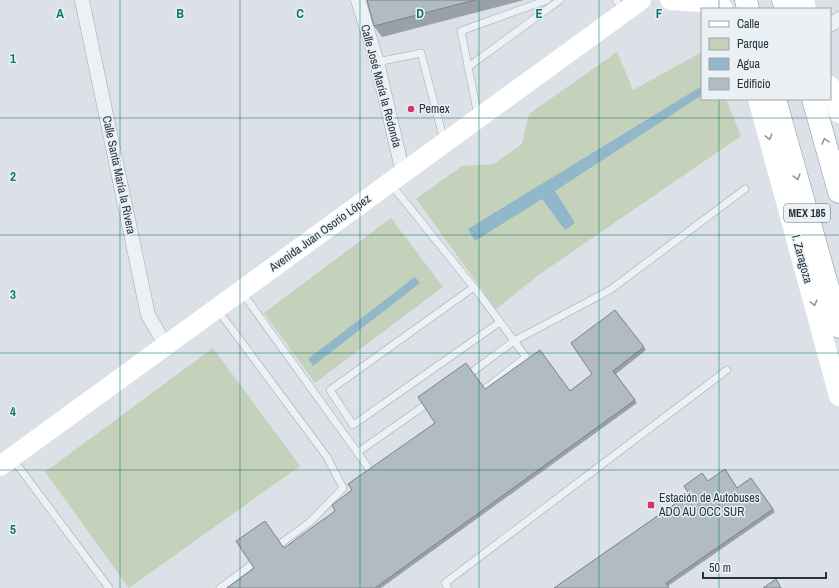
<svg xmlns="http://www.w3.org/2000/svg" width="839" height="588" viewBox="0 0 839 588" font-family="'Archivo Narrow',sans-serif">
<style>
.green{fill:#c4d1bb}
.water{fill:#92b7ca}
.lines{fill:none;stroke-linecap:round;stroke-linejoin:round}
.lane-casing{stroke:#a0a9b1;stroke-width:8}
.street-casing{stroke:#a0a9b1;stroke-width:15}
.highway-casing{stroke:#81929e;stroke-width:23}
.lane{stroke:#edf1f5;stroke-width:7}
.street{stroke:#edf1f5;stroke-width:14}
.secondary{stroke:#fff;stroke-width:20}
.highway{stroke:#fff;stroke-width:22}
.wall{fill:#98a1a9}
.building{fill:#b1bbc4;stroke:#7c8389}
.oneway{stroke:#92989e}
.grid{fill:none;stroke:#0f766e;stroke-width:1;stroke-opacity:0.55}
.poi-dot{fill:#d83369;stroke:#eaf0f4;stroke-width:1.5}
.labels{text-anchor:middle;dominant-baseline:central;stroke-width:3;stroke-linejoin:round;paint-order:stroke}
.shield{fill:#eaf0f4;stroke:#5f6b74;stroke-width:1}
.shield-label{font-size:11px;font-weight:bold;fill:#24323d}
.street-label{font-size:12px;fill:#24323d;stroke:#eaf0f4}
.poi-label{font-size:12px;fill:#24323d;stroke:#eaf0f4;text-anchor:start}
.grid-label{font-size:13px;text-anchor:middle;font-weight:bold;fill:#0f766e;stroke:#eaf0f4;stroke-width:3;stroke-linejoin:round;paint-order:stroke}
</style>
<rect width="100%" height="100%" fill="#dbe1e7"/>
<g class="green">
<polygon points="617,52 633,90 702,52 702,99 726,99 741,136 540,274 496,309 416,199 462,166 494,164 522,144 529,114"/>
<polygon points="391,218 443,287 315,383 264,313"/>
<polygon points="213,348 300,466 129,588 45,472"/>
</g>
<g class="water">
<polygon points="702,86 702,95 555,191 575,223 565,230 542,199 475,241 468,229"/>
<polygon points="415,277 420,283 313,366 308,359"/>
</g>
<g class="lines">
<defs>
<g id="lane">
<polyline points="616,0 624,12"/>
<polyline points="377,62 421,53 444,141"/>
<polyline points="468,67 560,0"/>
<polyline points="478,116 461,31 547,0"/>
<polyline points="390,183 480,295 526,357 485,389"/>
<polyline points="474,287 330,390 353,425 500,322"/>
<polyline points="241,291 370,470"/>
<polyline points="217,309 327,457 343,488 310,522 273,549"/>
<polyline points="472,372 514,341 610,290 745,189"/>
<polyline points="358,452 424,406"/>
<polyline points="12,458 109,588"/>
<polyline points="220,588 258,560"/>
<polyline points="448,588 445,583 727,370"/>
</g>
<g id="street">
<polyline points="82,0 148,315 166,346"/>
<polyline points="358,0 377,62 403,173"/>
<polyline points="830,25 839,19"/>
</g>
<g id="highway">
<polyline points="746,0 748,9"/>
<polyline points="783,0 786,9"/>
<polyline points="775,99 839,327"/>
<polyline points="813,99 839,192"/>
</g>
</defs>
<use href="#lane" class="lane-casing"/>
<use href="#street" class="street-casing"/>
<use href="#highway" class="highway-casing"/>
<use href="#lane" class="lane"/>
<use href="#street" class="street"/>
<g class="secondary">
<polyline points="670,0 700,2 721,7 723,9"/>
<polyline points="804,0 806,9"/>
<polyline points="830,86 839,113"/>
<polyline points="758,99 839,396"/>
<polyline points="0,466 641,0"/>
</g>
<use href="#highway" class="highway"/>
</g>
<g class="wall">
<polygon points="367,0 524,0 382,37 374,26"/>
<polygon points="644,347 646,350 616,374 637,403 381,588 227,588 284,548 335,511 352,490 485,389 570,391"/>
<polygon points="751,478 775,512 668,586 554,588 708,481 737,488"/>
</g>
<g class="building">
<polygon points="367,0 475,0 374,26"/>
<polygon points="615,310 644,347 613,371 635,400 375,588 227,588 254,568 236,541 265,521 284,548 335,511 332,505 352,490 348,484 435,423 418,397 466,363 485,389 540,350 570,391 592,374 571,343"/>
<polygon points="725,469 737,488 751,478 773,509 666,583 669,588 554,588 689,494 684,486 702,473 708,481"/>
<polygon points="776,579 781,588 763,588"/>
</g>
<defs><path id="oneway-chevron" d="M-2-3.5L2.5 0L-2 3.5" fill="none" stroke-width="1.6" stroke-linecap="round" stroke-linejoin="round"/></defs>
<g class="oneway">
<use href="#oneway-chevron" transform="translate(769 137) rotate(75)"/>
<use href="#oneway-chevron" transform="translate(825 141) rotate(-106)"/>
<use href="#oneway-chevron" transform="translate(797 177) rotate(74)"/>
<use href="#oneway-chevron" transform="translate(814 303) rotate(75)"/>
</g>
<path class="grid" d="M120,0V588M240,0V588M360,0V588M479,0V588M599,0V588M719,0V9M719,99V588M0,118H839M0,235H839M0,353H839M0,470H839"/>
<g class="poi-dot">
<circle cx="411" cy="109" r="4"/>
<rect x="647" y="501" width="8" height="8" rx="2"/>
</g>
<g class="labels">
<rect class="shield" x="784" y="204" width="46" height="18" rx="3"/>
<g class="shield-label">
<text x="807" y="213">MEX 185</text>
</g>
<g class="street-label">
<text transform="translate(381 86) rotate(75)">Calle José María la Redonda</text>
<text transform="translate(119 175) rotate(78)">Calle Santa María la Rivera</text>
<text transform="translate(320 233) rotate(-36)">Avenida Juan Osorio López</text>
<text transform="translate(802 259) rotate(75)">I. Zaragoza</text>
</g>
<g class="poi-label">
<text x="419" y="109">Pemex</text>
<text x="659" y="498">Estación de Autobuses<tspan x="659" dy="14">ADO AU OCC SUR</tspan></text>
</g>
</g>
<g class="grid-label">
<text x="60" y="18">A</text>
<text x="180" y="18">B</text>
<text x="300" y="18">C</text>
<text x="420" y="18">D</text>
<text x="539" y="18">E</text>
<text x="659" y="18">F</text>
<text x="13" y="63">1</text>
<text x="13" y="181">2</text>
<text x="13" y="299">3</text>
<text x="13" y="416">4</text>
<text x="13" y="534">5</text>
</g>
<rect x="701" y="8" width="130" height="92" fill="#eaf0f4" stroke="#9ba4ab"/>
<rect x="709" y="21" width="20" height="6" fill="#ffffff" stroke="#9ba4ab"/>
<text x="737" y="28" font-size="12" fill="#24323d">Calle</text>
<rect x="709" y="38" width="20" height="12" fill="#c4d1bb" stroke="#9ba4ab"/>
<text x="737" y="48" font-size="12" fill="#24323d">Parque</text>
<rect x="709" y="58" width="20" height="12" fill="#92b7ca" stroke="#9ba4ab"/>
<text x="737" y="68" font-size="12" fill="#24323d">Agua</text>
<rect x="709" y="78" width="20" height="12" fill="#b1bbc4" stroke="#9ba4ab"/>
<text x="737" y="88" font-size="12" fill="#24323d">Edificio</text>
<path d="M703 572v6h123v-6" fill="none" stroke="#24323d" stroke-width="2"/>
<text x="709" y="572" font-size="12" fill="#24323d" stroke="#eaf0f4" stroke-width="3" paint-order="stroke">50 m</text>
</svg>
